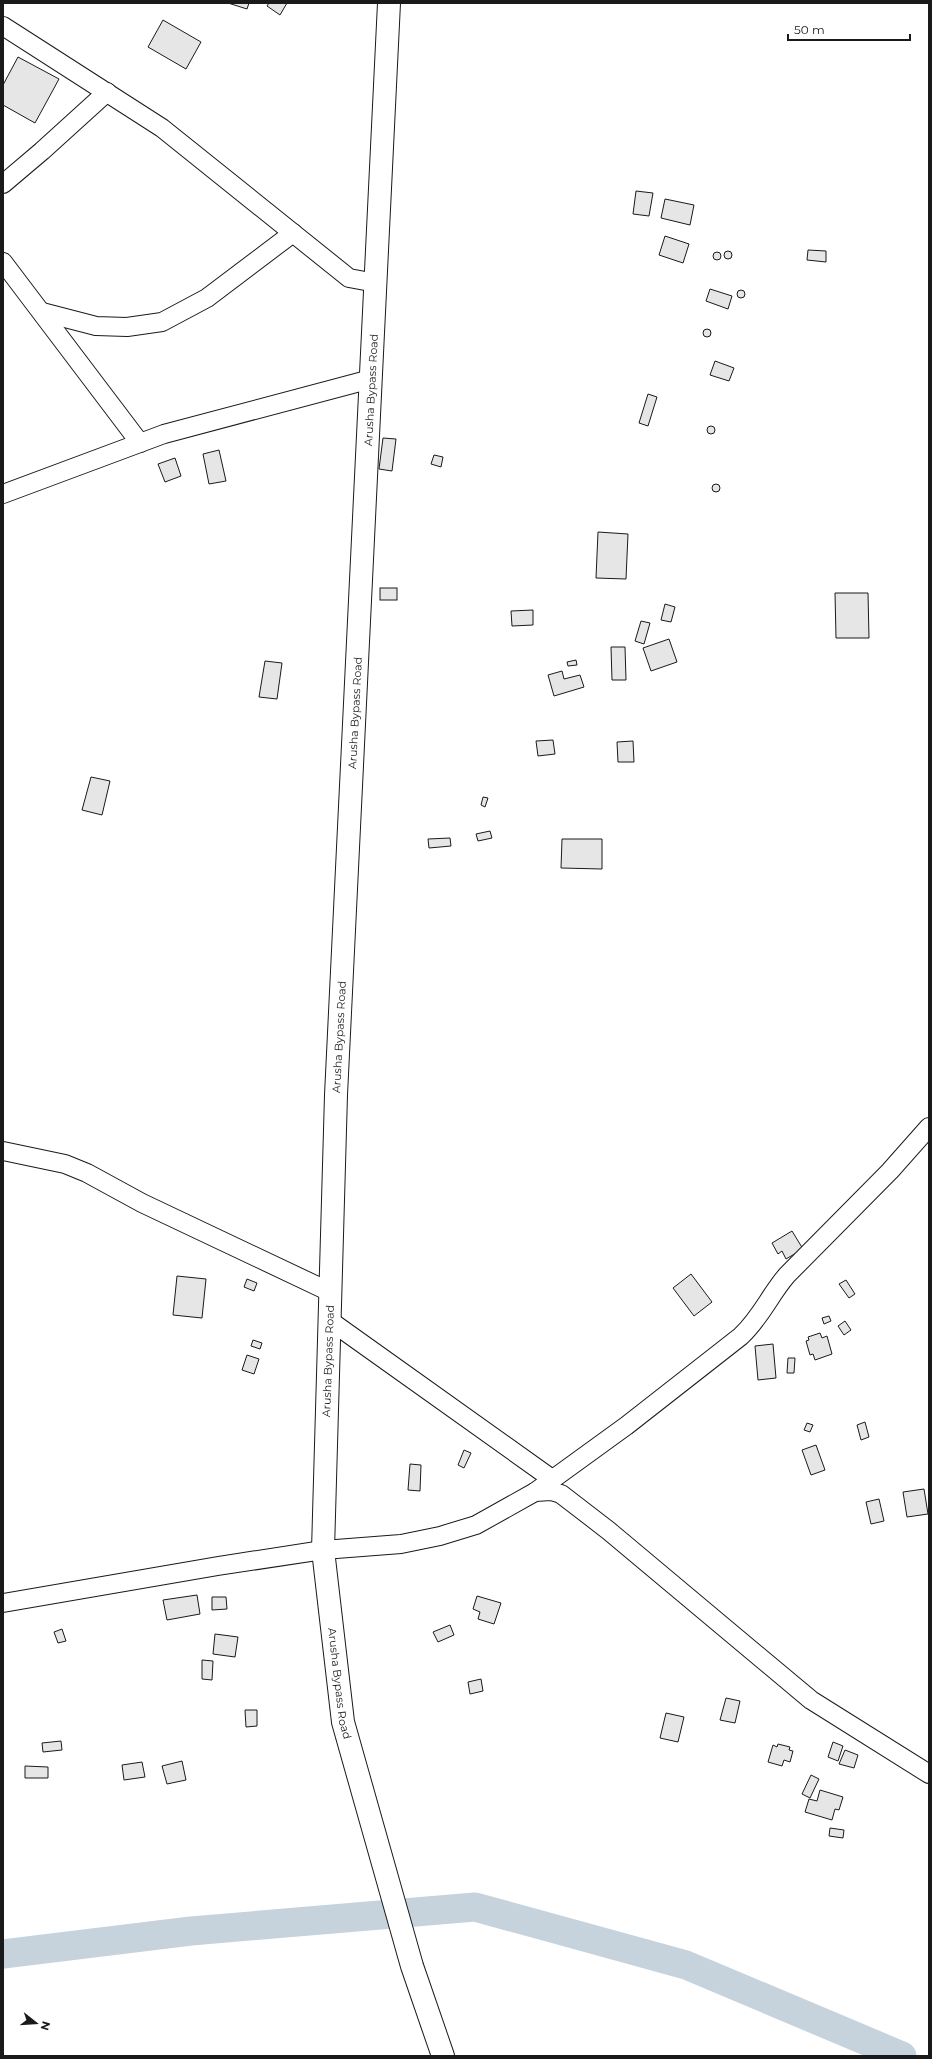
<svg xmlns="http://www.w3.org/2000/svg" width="932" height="2059" viewBox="0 0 932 2059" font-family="Montserrat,sans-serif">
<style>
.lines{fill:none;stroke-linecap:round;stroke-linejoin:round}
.river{stroke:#c6d2dc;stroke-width:29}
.building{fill:#e6e6e6;stroke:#1a1a1a}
.minor-casing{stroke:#1a1a1a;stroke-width:20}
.major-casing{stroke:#1a1a1a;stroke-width:24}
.minor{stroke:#fff;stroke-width:18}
.major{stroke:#fff;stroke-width:22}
.labels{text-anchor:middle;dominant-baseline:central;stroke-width:3;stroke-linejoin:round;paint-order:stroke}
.street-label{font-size:11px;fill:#1a1a1a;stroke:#fff}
</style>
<rect width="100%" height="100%" fill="#fff"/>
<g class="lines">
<polyline class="river" points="3,1954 191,1931 475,1907 686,1965 902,2056"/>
</g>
<g class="building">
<polygon points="228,3 249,3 247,9"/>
<polygon points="269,3 287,3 280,15 267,6"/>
<polygon points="163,20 201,42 186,69 148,47"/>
<polygon points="18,57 59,79 35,123 3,105 3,85"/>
<polygon points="636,191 653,193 649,216 633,214"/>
<polygon points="665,199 694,205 690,225 661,218"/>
<polygon points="665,236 689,244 683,263 659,255"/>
<polygon points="808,250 826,251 826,262 807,260"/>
<circle cx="728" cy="255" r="4"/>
<circle cx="717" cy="256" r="4"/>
<polygon points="710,289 732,296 728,309 706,301"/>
<circle cx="741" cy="294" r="4"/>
<circle cx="707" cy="333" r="4"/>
<polygon points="715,361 734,368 729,381 710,375"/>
<polygon points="648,394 657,397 648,426 639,423"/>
<circle cx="711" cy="430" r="4"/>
<polygon points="383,438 396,439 392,471 379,469"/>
<polygon points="219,450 226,481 209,484 203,454"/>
<polygon points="434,455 443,457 441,467 431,464"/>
<polygon points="175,458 181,476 165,482 158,464"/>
<circle cx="716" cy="488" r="4"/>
<polygon points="598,532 628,534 626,579 596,578"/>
<rect x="380" y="588" width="17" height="12"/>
<polygon points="835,593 868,593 869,638 836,638"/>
<polygon points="665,604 675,607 671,622 661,620"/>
<polygon points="533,610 533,625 512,626 511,611"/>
<polygon points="641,621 650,623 644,644 635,641"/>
<polygon points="669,639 677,662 651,671 643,648"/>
<polygon points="611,647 625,647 626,680 612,680"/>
<polygon points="576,660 577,665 568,666 567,662"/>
<polygon points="265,661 282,663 277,699 259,697"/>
<polygon points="562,671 564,679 580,675 584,687 554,696 548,675"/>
<polygon points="553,740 555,754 538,756 536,741"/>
<polygon points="633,741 634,762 618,762 617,742"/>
<polygon points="91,777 110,781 102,815 82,810"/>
<polygon points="483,797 488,798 485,807 481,805"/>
<polygon points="490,831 492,838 478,841 476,834"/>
<polygon points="450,838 451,846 429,848 428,839"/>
<polygon points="562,839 602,839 602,869 561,868"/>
<polygon points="792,1231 803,1249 786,1259 782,1251 778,1254 772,1243"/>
<polygon points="691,1274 712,1302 694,1316 673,1288"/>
<polygon points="177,1276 206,1279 202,1318 173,1315"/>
<polygon points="247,1279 257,1283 254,1291 244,1287"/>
<polygon points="846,1280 855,1294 849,1298 839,1284"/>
<polygon points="829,1316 831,1321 824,1324 822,1318"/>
<polygon points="845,1321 851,1330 844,1335 838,1326"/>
<polygon points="820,1333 822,1338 827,1336 832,1354 815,1360 813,1354 810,1355 806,1341 809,1340 808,1337"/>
<polygon points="253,1340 262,1343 260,1349 251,1346"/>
<polygon points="773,1344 776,1378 758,1380 755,1346"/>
<polygon points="247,1355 259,1359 254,1374 242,1370"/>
<polygon points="788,1358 795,1358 794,1373 787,1373"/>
<polygon points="865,1422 869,1437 861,1440 857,1425"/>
<polygon points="807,1423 813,1425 810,1432 804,1430"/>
<polygon points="816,1445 825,1470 811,1475 802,1450"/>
<polygon points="464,1450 471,1453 464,1468 458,1465"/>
<polygon points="410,1464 421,1465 420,1491 408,1490"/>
<polygon points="924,1489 928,1514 907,1517 903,1492"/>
<polygon points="879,1499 884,1521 871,1524 866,1502"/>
<polygon points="197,1595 200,1614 167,1620 163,1600"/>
<polygon points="477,1596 501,1603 494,1624 478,1619 480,1612 473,1609"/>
<polygon points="212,1597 226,1597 227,1609 212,1610"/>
<polygon points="450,1625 454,1635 438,1642 433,1632"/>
<polygon points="62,1629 66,1641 58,1643 54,1632"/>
<polygon points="215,1634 238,1637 235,1657 213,1654"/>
<polygon points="202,1660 213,1661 212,1680 202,1679"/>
<polygon points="481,1679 483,1691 470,1694 468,1682"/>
<polygon points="726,1698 740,1701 735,1723 720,1720"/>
<polygon points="245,1710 257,1710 257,1726 246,1727"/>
<polygon points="666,1713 684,1717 678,1742 660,1738"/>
<polygon points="61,1741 62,1750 43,1752 42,1743"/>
<polygon points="833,1742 843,1746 838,1761 828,1757"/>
<polygon points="778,1744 790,1747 789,1750 793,1751 790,1762 784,1760 782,1766 768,1762 773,1745 777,1747"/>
<polygon points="845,1750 858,1755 854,1768 839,1764"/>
<polygon points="182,1761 186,1780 167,1784 162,1766"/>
<polygon points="142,1762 145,1777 124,1780 122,1765"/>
<polygon points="25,1766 48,1767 48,1778 25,1778"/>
<polygon points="811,1775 819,1779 810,1798 802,1794"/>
<polygon points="820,1790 843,1797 839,1810 835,1809 832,1820 805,1812 809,1799 817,1801"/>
<polygon points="830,1828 844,1830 843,1838 829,1836"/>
</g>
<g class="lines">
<defs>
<g id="minor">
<polyline points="3,26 162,128 349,278 376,283"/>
<polyline points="3,184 42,151 107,92"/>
<polyline points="3,262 140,443"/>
<polyline points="42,312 96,326 127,327 162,322 207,298 293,233"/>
<polyline points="3,494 164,434 371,379"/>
<polyline points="3,1151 65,1164 87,1173 142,1203 330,1292"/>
<polyline points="329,1320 552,1479"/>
<path d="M535,1492L626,1426L741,1336C762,1316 769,1296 787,1275L890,1171L929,1127"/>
<polyline points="3,1603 218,1566 323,1550 401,1544 440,1536 476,1525 535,1492 551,1491 561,1494 609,1531 811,1700 929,1774"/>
</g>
<g id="major">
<path id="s1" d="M389,3L336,1095L323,1550L343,1722L412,1966L443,2056"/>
</g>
</defs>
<use href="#minor" class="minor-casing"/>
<use href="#major" class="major-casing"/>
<use href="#minor" class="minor"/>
<use href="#major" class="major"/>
</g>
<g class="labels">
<g class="street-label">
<text transform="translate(371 390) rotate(-87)">Arusha Bypass Road</text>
<text transform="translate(355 713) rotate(-87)">Arusha Bypass Road</text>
<text transform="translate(339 1037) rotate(-87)">Arusha Bypass Road</text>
<text transform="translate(328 1361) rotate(-88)">Arusha Bypass Road</text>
<text stroke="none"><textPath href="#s1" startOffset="1683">Arusha Bypass Road</textPath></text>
</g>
</g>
<rect width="932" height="2059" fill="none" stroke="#1a1a1a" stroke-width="8"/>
<g transform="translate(36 2023) rotate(107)" stroke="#ffffff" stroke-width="3" paint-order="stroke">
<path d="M0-3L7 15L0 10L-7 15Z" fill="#1a1a1a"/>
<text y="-6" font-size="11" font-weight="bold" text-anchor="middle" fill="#1a1a1a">N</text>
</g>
<path d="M788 34v6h122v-6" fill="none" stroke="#1a1a1a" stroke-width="2"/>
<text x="794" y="34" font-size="12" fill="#1a1a1a" stroke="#ffffff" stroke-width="3" paint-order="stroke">50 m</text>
</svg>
